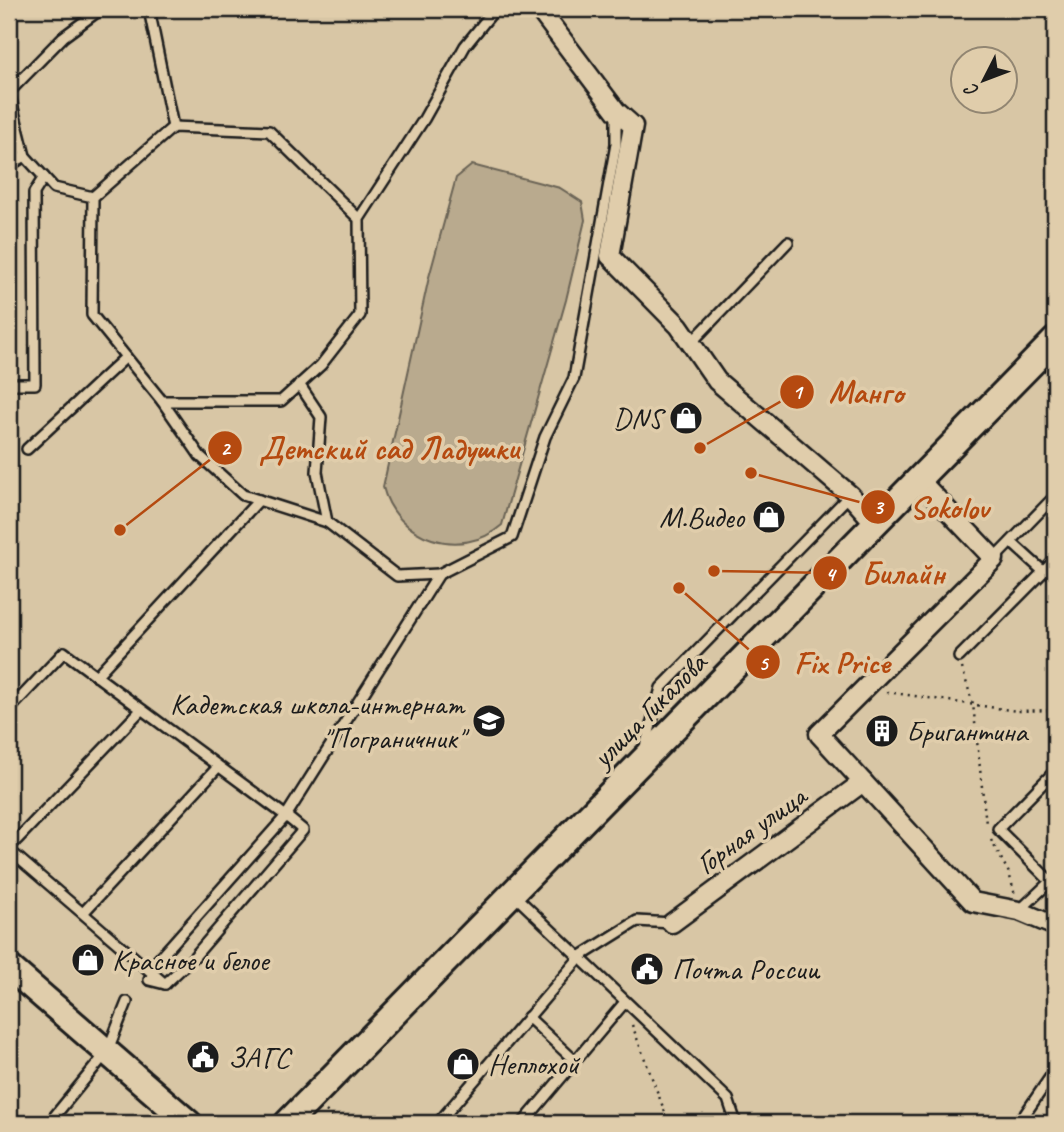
<svg xmlns="http://www.w3.org/2000/svg" width="1064" height="1132" viewBox="0 0 1064 1132" font-family="Caveat,sans-serif">
<style>
.green{fill:#b9aa8e;stroke:#6a6355;stroke-width:2}
.lines{fill:none;stroke-linecap:round;stroke-linejoin:round}
.lane-casing{stroke:#1c1c1c;stroke-width:14}
.street-casing{stroke:#1c1c1c;stroke-width:23}
.secondary-casing{stroke:#1c1c1c;stroke-width:30}
.path{stroke:#1c1c1c;stroke-width:2.5;stroke-dasharray:2 5;stroke-linecap:butt}
.lane{stroke:#e0cdab;stroke-width:9}
.street{stroke:#e0cdab;stroke-width:18}
.secondary{stroke:#e0cdab;stroke-width:24}
.labels{text-anchor:middle;dominant-baseline:central;stroke-width:7;stroke-linejoin:round;paint-order:stroke}
.poi-label{font-size:30px;fill:#1c1c1c;stroke:#e0cdab;text-anchor:start}
.street-label{font-size:30px;fill:#1c1c1c;stroke:#e0cdab}
.leader{fill:none;stroke:#b54a10;stroke-width:2.5}
.callout-dot{fill:#b54a10;stroke:#e0cdab;stroke-width:2.5}
.mark-label{font-size:21px;text-anchor:middle;font-weight:bold;fill:#fff}
.callout-label{font-size:32px;text-anchor:middle;font-weight:bold;fill:#b54a10;stroke:#e0cdab;stroke-width:7;stroke-linejoin:round;paint-order:stroke}
</style>
<rect width="100%" height="100%" fill="#d8c6a5"/>
<filter id="ink" filterUnits="userSpaceOnUse"><feTurbulence type="fractalNoise" baseFrequency=".0143" numOctaves="2"/><feDisplacementMap in="SourceGraphic" scale="14" xChannelSelector="R" yChannelSelector="G"/><feConvolveMatrix kernelMatrix="1 2 1 2 8 2 1 2 1" color-interpolation-filters="sRGB"/></filter>
<g filter="url(#ink)">
<path class="green" d="M472,165L560,188L582,202L585,220L566,300L502,525C461,561 396,539 383,487L429,277L456,178Z"/>
<g class="lines">
<defs>
<g id="lane">
<polyline points="149,9 173,127"/>
<polyline points="9,92 25,156 54,188 93,197"/>
<polyline points="9,92 63,37 101,9"/>
<polyline points="9,166 25,156"/>
<polyline points="359,219 269,131 173,127 93,197 92,315 162,401 281,401 321,365 360,315 359,219 424,119 465,46 495,9"/>
<polyline points="691,343 788,242"/>
<polyline points="9,384 35,384 34,193 44,177"/>
<polyline points="299,384 321,417 317,472 327,522 397,576 439,574"/>
<polyline points="162,401 200,456 243,495 327,522"/>
<polyline points="27,449 126,357"/>
<polyline points="1011,542 1044,572"/>
<polyline points="994,559 1055,496"/>
<polyline points="959,657 1055,560"/>
<polyline points="96,676 259,500"/>
<polyline points="9,710 64,652 286,816 149,970"/>
<polyline points="645,747 661,688 850,495"/>
<polyline points="9,848 141,710"/>
<polyline points="9,850 165,984 149,980"/>
<polyline points="1051,882 998,829 1055,771"/>
<polyline points="512,893 728,1099 736,1123"/>
<polyline points="1019,911 1055,877"/>
<polyline points="83,913 218,767"/>
<polyline points="165,984 194,957 303,830 286,816 439,574 512,537 545,437 574,378 616,144 616,112"/>
<polyline points="528,1017 575,1061"/>
<polyline points="49,1123 107,1052 127,1002"/>
<polyline points="438,1123 581,956 637,921 672,923"/>
<polyline points="523,1123 625,1002"/>
<polyline points="1019,1123 1055,1070"/>
</g>
<g id="street">
<polyline points="539,9 616,111 633,126 610,256 679,326 717,381 850,495 874,522"/>
<polyline points="919,480 994,559 819,734 973,902 1019,911 1055,926"/>
<polyline points="672,923 863,782"/>
</g>
<g id="secondary">
<polyline points="9,967 189,1123"/>
<polyline points="287,1123 1055,340"/>
</g>
</defs>
<use href="#lane" class="lane-casing"/>
<use href="#street" class="street-casing"/>
<use href="#secondary" class="secondary-casing"/>
<g class="path">
<polyline points="962,668 973,704 986,824"/>
<polyline points="887,692 1017,711 1055,710"/>
<polyline points="991,840 1009,873 1015,895"/>
<polyline points="632,1025 669,1123"/>
<polyline points="326,1111 339,1123"/>
</g>
<use href="#lane" class="lane"/>
<use href="#street" class="street"/>
<use href="#secondary" class="secondary"/>
</g>
</g>
<defs>
<symbol id="shop-disc" viewBox="-11 -11 22 22"><circle r="9.5" fill="#1c1c1c" stroke="#e0cdab"/><path d="M-5-2.5h2.3a2.7 3.5 0 0 1 5.4 0H5L5.5 6h-11ZM-1.5-2.5h3a1.5 2.3 0 0 0-3 0Z" fill="#fff"/></symbol>
<symbol id="school-disc" viewBox="-11 -11 22 22"><circle r="9.5" fill="#1c1c1c" stroke="#e0cdab"/><path d="M0-5L7-2L0 1L-7-2ZM-4 1L0 2.5L4 1V4Q0 6-4 4Z" fill="#fff"/></symbol>
<symbol id="building-disc" viewBox="-11 -11 22 22"><circle r="9.5" fill="#1c1c1c" stroke="#e0cdab"/><path d="M-4-6H4V6H1V3H-1V6H-4ZM-2.5-4.3h1.7v1.8h-1.7ZM.8-4.3h1.7v1.8H.8ZM-2.5-1h1.7V.8h-1.7ZM.8-1h1.7V.8H.8Z" fill="#fff"/></symbol>
<symbol id="civic-disc" viewBox="-11 -11 22 22"><circle r="9.5" fill="#1c1c1c" stroke="#e0cdab"/><path d="M-.6-6.5H3V-4.5H.6V-3L4-1V1h2V6H-6V1h2V-1L-.6-3ZM-1.2 2.5V6h2.4V2.5Z" fill="#fff"/></symbol>
</defs>
<g fill-rule="evenodd">
<use href="#shop-disc" x="667" y="399" width="38" height="38"/>
<use href="#shop-disc" x="750" y="498" width="38" height="38"/>
<use href="#school-disc" x="470" y="702" width="38" height="38"/>
<use href="#building-disc" x="863" y="712" width="38" height="38"/>
<use href="#shop-disc" x="69" y="941" width="38" height="38"/>
<use href="#civic-disc" x="628" y="950" width="38" height="38"/>
<use href="#civic-disc" x="184" y="1038" width="38" height="38"/>
<use href="#shop-disc" x="444" y="1045" width="38" height="38"/>
</g>
<g class="labels">
<g class="poi-label">
<text x="662" y="418" text-anchor="end">DNS</text>
<text x="744" y="517" text-anchor="end">М.Видео</text>
<text x="464" y="704" text-anchor="end">Кадетская школа-интернат<tspan x="464" dy="34">"Пограничник"</tspan></text>
<text x="906" y="731">Бригантина</text>
<text x="112" y="960">Красное и белое</text>
<text x="672" y="969">Почта России</text>
<text x="228" y="1057">ЗАГС</text>
<text x="488" y="1064">Неплохой</text>
</g>
<g class="street-label">
<text transform="translate(649 710) rotate(-45)">улица Гикалова</text>
<text transform="translate(751 830) rotate(-36)">Горная улица</text>
</g>
</g>
<path class="leader" d="M700 448L797 392M120 530L225 448M751 473L878 507M714 571L830 573M679 588L763 662"/>
<g class="callout-dot">
<circle cx="700" cy="448" r="7"/>
<circle cx="120" cy="530" r="7"/>
<circle cx="751" cy="473" r="7"/>
<circle cx="714" cy="571" r="7"/>
<circle cx="679" cy="588" r="7"/>
<circle cx="797" cy="392" r="18"/>
<circle cx="225" cy="448" r="18"/>
<circle cx="878" cy="507" r="18"/>
<circle cx="830" cy="573" r="18"/>
<circle cx="763" cy="662" r="18"/>
</g>
<g class="mark-label">
<text x="797" y="399">1</text>
<text x="225" y="455">2</text>
<text x="878" y="514">3</text>
<text x="830" y="581">4</text>
<text x="763" y="670">5</text>
</g>
<g class="callout-label">
<text x="866" y="403">Манго</text>
<text x="389" y="459">Детский сад Ладушки</text>
<text x="949" y="518">Sokolov</text>
<text x="903" y="584">Билайн</text>
<text x="842" y="673">Fix Price</text>
</g>
<rect width="1064" height="1132" fill="none" stroke="#e0cdab" stroke-width="35"/>
<rect x="18" y="18" width="1029" height="1097" fill="none" stroke="#1c1c1c" stroke-width="2.5" filter="url(#ink)"/>
<g transform="translate(984 80) rotate(228)"><circle r="33" fill="#e0cdab" stroke="#928672" stroke-width="2"/>
<path d="M0-5L12 26L0 18L-12 26Z" fill="#1c1c1c"/>
<text y="-10" font-size="19" font-weight="bold" text-anchor="middle" fill="#1c1c1c">С</text>
</g>
</svg>
